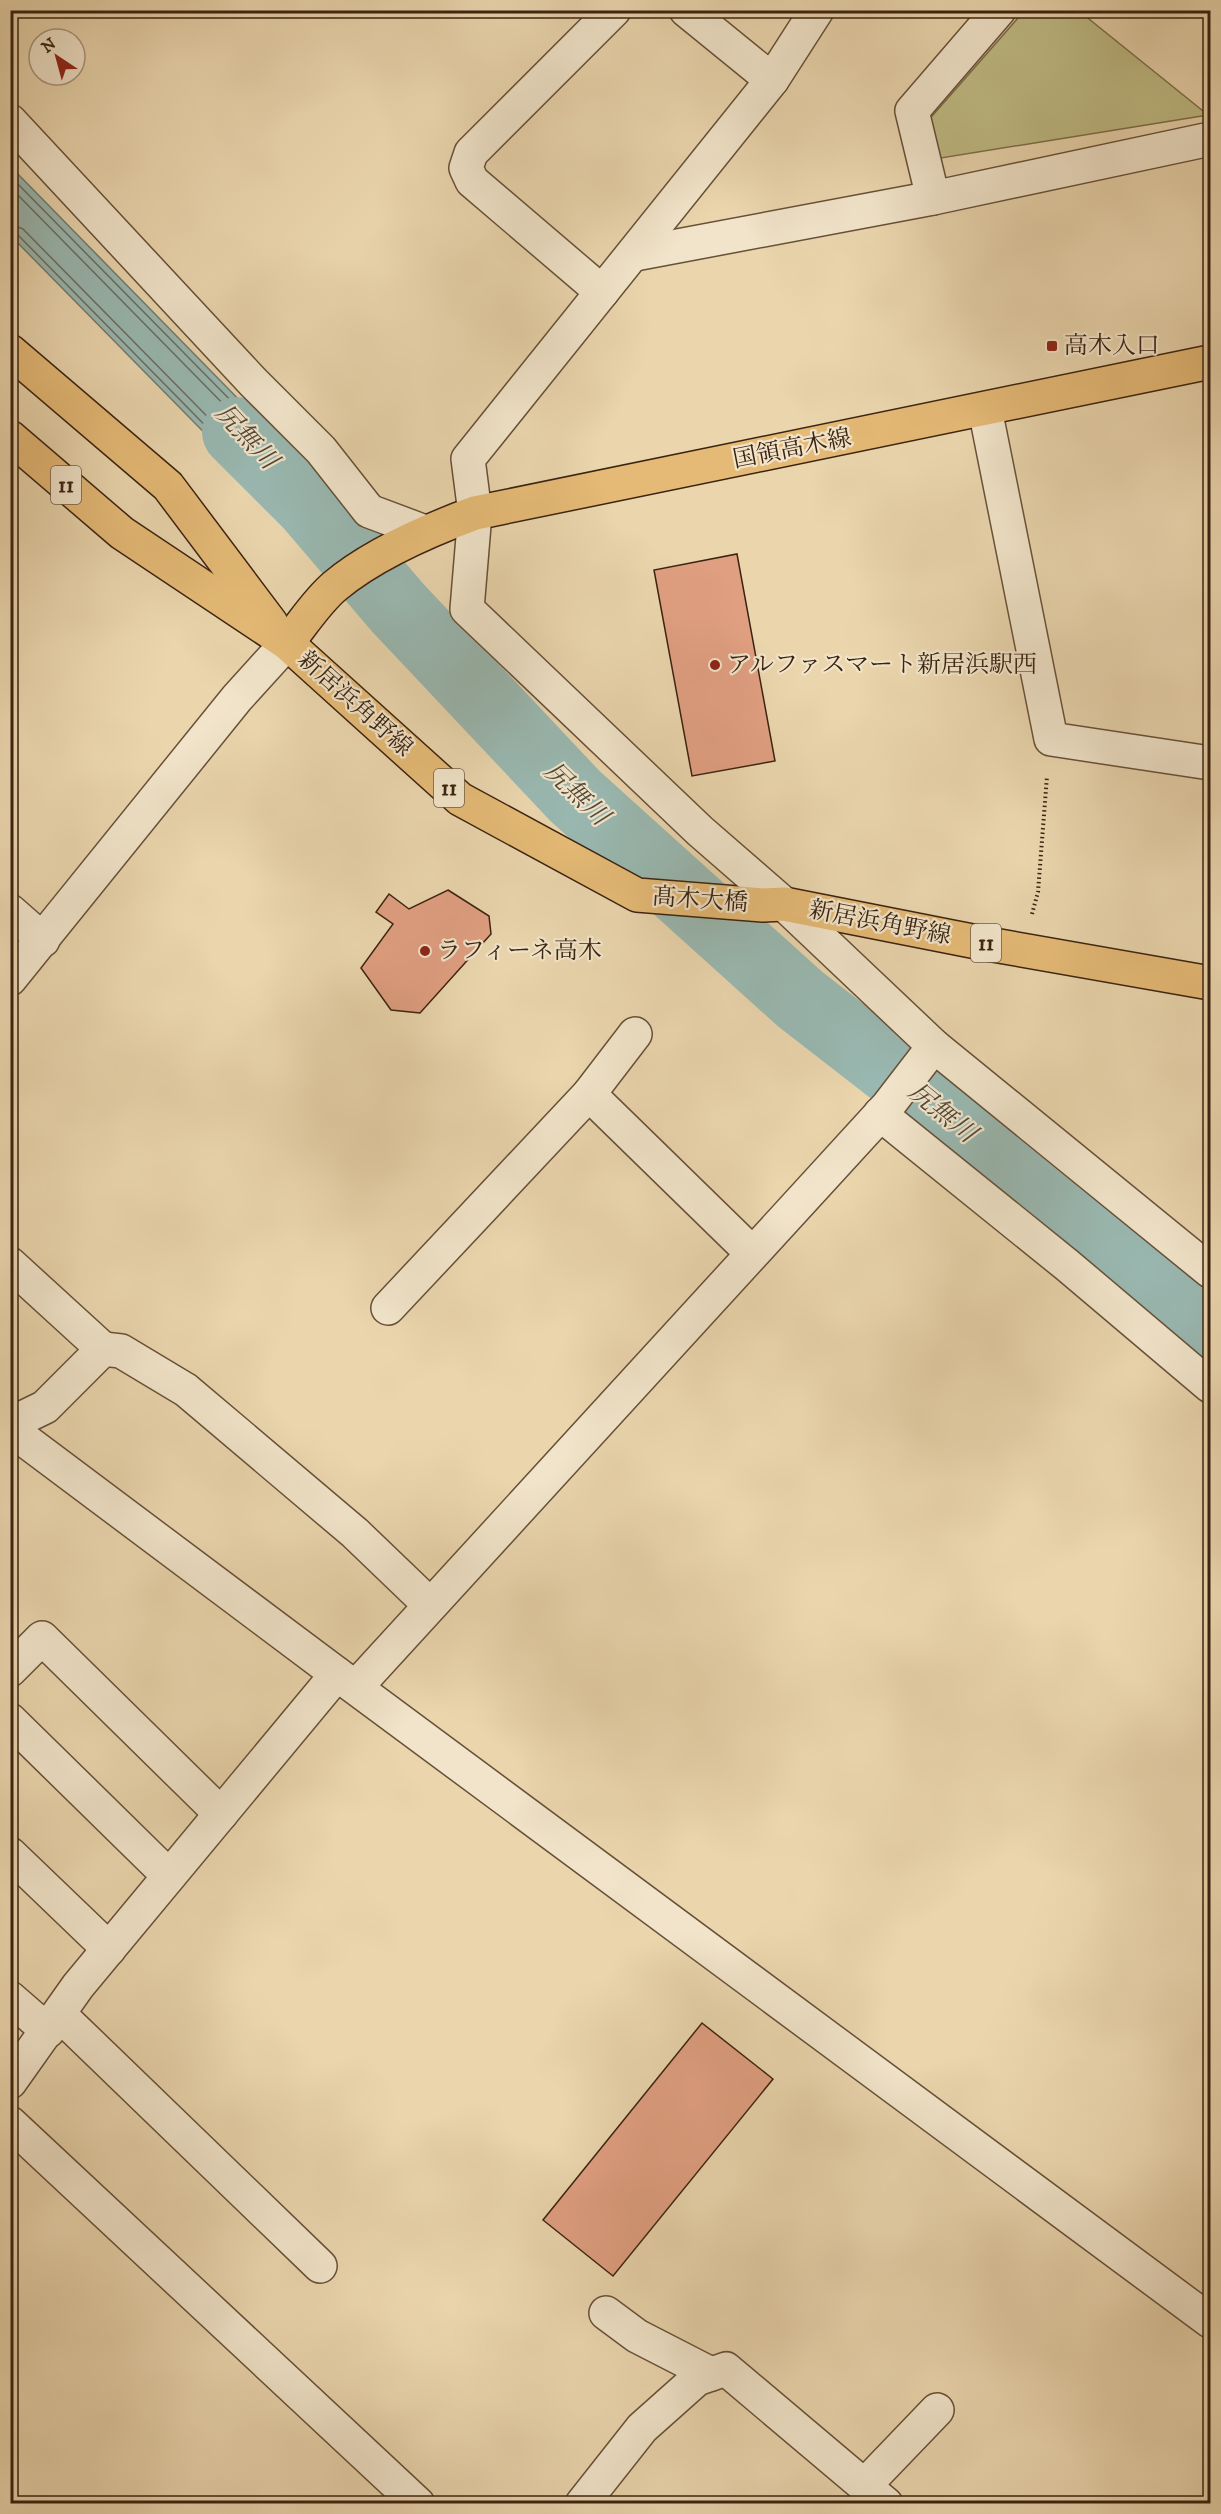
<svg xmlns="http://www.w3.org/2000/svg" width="1221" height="2514" viewBox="0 0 1221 2514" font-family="'IM FELL DW Pica','Noto Serif JP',serif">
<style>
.green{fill:#bfbb84;stroke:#7d6f4a;stroke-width:1.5}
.water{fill:#99b8b1;stroke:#737c71;stroke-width:1.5}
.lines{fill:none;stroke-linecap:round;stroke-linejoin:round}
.shore{stroke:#6a6e61;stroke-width:1.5}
.river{stroke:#99b8b1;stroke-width:70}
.building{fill:#e09f81;stroke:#3b2311;stroke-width:1.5}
.minor-casing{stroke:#675038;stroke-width:36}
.major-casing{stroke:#3b2311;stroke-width:36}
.path{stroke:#3b2311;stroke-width:4;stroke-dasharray:1.5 3;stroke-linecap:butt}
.minor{stroke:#f1e4ca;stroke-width:33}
.major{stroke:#e5ba76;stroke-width:33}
.poi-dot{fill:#8f2418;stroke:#f1e4ca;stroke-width:2}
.labels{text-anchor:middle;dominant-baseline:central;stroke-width:4.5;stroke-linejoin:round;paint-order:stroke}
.shield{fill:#f1e4ca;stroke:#725d48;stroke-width:1.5}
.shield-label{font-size:22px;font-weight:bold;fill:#3b2311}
.poi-label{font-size:24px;fill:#3b2311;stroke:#f1e4ca;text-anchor:start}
.street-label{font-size:24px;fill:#3b2311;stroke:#f1e4ca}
.water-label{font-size:26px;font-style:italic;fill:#524839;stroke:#f1e4ca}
</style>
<rect width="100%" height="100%" fill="#ead5ad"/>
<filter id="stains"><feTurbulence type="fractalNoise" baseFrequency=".00333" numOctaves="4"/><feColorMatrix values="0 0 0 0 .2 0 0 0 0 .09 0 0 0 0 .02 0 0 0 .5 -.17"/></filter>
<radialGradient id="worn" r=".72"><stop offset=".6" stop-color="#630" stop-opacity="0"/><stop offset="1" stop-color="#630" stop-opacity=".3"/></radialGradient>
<polygon class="green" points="1025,10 1079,11 1208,115 941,158 926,123"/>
<polygon class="water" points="11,167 250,411 326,500 279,503 241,470 11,236"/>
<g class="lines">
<g class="shore">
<polyline points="10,176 245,415 309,490 309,494 281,496 245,466 17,234 10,232"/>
<polyline points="10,187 239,420 293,484 293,488 283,489 250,460 23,229 10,224"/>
</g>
<polyline class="river" points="237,432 309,504 398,608 575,796 800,999 947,1113 1185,1309 1210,1327"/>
</g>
<g class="building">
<polygon points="737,554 775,761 692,776 654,570"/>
<polygon points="448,890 489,916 491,934 420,1013 391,1010 361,968 393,924 376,912 389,894 409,909"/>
<polygon points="702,2023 773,2079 613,2276 543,2220"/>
</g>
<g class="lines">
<defs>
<g id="minor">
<polyline points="686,10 772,80"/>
<polyline points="817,10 772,80 468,459 475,513 467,609 700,831 784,904 934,1046 1210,1271"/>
<polyline points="10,121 253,382 321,450 369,511 425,532"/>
<polyline points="933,198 912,111 999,10"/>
<polyline points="635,254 933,198 1210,139"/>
<polyline points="602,292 472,181 466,168 471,153 614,10"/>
<polyline points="985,409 1051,739 1210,763"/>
<polyline points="10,911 43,940"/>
<polyline points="10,979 237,698 287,643"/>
<polyline points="589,1094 752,1253"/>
<polyline points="880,1114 1067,1265 1210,1386"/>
<polyline points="10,1264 103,1349 45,1407 10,1424"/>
<polyline points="388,1308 589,1094 635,1034"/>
<polyline points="103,1349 121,1351 186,1390 355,1533 430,1605"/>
<polyline points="10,1429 337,1674 1210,2321"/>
<polyline points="10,1670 42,1638 221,1814"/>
<polyline points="356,1687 887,1107 934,1046"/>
<polyline points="10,1720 169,1876"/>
<polyline points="10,1854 109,1949"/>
<polyline points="10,1998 48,2031"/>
<polyline points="59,2014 320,2266"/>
<polyline points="10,2082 78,1986 337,1674"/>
<polyline points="10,2123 418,2504"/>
<polyline points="606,2313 637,2336 711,2374"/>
<polyline points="865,2485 937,2410"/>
<polyline points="582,2504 642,2428 697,2379 726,2369 886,2504"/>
</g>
<g id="major">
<polyline points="10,351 168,486 271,623"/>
<polyline points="10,437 122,533 287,643 460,799 637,895 763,905 784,904 982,943 1210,983"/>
<path d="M287,643C302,625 317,601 335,586C373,554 429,530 475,513L1210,362"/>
</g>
</defs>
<use href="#minor" class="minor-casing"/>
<use href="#major" class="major-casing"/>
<polyline class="path" points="1032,914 1038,892 1047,776"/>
<use href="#minor" class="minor"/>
<use href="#major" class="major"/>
</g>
<g class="poi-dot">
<rect x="1046" y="340" width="12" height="12" rx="3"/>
<circle cx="715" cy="665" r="6"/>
<circle cx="425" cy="951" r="6"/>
</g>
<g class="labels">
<g class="shield">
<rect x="51" y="466" width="30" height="38" rx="4.5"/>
<rect x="434" y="769" width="30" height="38" rx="4.5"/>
<rect x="971" y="924" width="30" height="38" rx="4.5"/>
</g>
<g class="shield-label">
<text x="66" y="485">11</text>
<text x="449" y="788">11</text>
<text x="986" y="943">11</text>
</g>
<g class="poi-label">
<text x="1064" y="346">高木入口</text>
<text x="727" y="665">アルファスマート新居浜駅西</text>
<text x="437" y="951">ラフィーネ高木</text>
</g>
<g class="street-label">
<text transform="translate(792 449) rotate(-11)">国領高木線</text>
<text transform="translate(355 704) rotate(42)">新居浜角野線</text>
<text transform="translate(700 900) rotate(4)">髙木大橋</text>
<text transform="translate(880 923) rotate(11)">新居浜角野線</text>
</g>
<g class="water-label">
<text transform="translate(246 437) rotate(47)">尻無川</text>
<text transform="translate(576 794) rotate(44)">尻無川</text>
<text transform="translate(942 1113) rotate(39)">尻無川</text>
</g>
</g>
<rect width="1221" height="2514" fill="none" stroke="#ead5ad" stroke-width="36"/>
<rect x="12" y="12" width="1197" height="2490" fill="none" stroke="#3b2311" stroke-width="3"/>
<rect x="18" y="18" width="1185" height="2478" fill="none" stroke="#3b2311" stroke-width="1.5"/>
<g transform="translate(57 57) rotate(324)"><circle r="28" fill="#f1e4ca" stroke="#a89780" stroke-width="1.5"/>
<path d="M0-4.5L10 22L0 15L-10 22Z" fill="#8f2418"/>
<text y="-9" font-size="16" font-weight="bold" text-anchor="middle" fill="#3b2311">N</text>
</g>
<rect width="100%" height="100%" filter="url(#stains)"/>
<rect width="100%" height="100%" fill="url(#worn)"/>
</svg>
